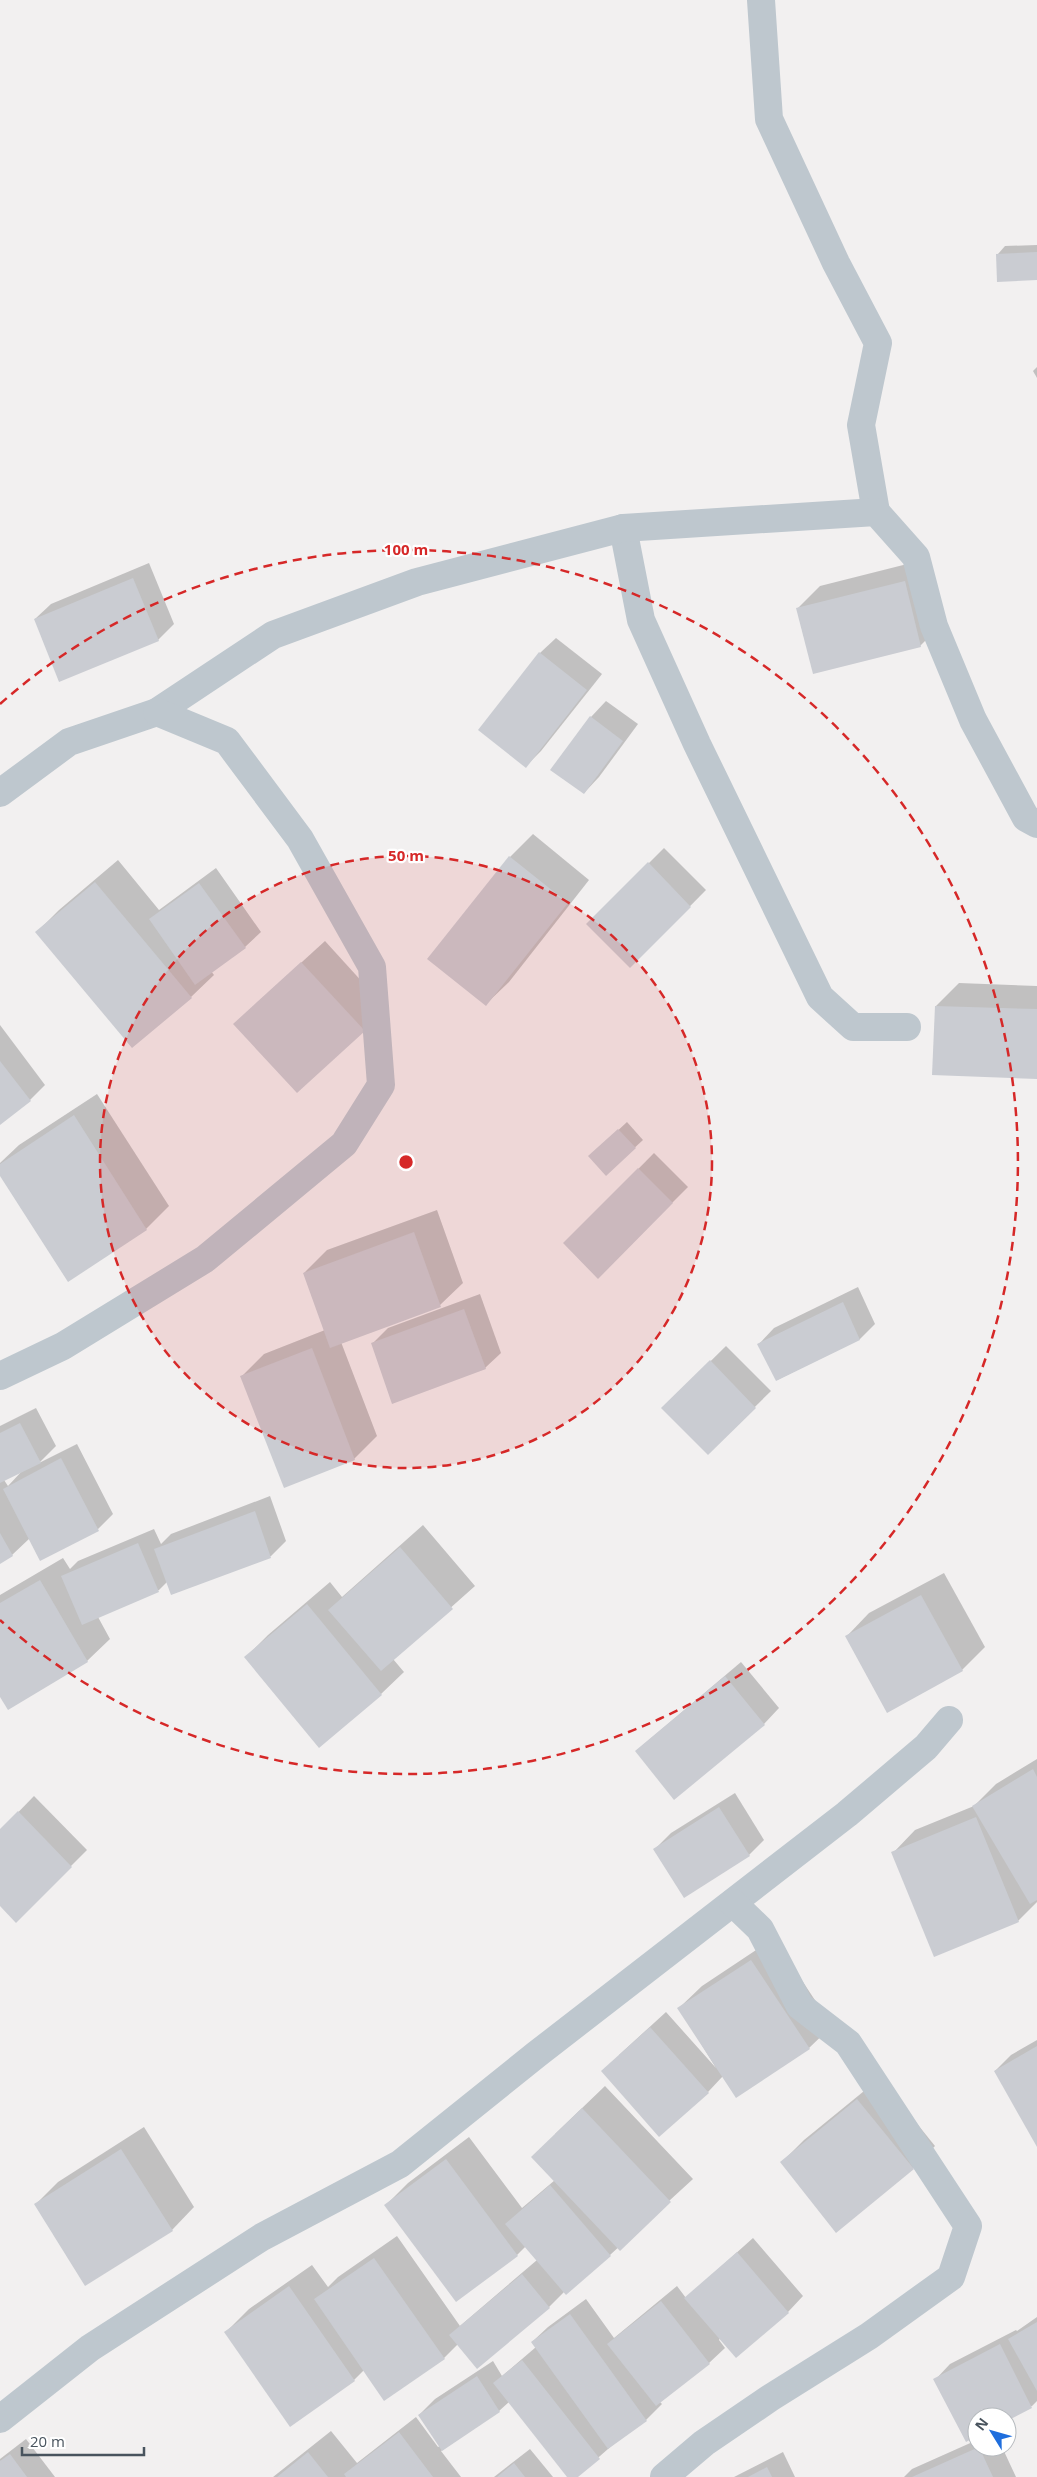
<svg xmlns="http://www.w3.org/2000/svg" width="1037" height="2477" viewBox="0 0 1037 2477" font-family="'Open Sans',sans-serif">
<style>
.shadow{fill:#0003;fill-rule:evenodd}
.building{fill:#caccd2}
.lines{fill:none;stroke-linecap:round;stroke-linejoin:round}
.minor{stroke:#bec7ce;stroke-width:28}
.ring{fill:none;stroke:#d62828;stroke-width:2.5;stroke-dasharray:9 6}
.centre{fill:#d62828;stroke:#fff;stroke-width:2.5}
.ring-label{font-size:15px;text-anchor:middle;font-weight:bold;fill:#d62828;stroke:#fff;stroke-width:4.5;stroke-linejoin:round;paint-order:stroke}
</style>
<rect width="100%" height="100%" fill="#f2f0f0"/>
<g class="shadow">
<polygon points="1037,245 1037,279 998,254 1005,246"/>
<polygon points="1037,367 1037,378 1033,371"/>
<polygon points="927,559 943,623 920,646 798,608 820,586"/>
<polygon points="149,563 174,624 158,640 35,619 51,604"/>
<polygon points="556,638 602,674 541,751 525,767 540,653"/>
<polygon points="606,701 638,724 599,777 584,793 591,717"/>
<polygon points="533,834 589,880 509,982 486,1004 429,959 510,857"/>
<polygon points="664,848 706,890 630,967 588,924"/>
<polygon points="118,860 159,910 216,868 261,932 245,947 211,971 214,975 191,997 37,932 59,910"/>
<polygon points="325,941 386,1008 364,1030 258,1002"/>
<polygon points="959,983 1037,986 1037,1077 936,1006"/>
<polygon points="0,1025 45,1085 30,1100 0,1123"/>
<polygon points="97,1094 169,1206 146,1229 69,1280 0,1173 0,1163 19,1145"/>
<polygon points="627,1122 643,1140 606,1174 598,1149"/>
<polygon points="654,1153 688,1187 598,1277 565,1243"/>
<polygon points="437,1210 463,1283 440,1305 341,1342 377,1436 354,1459 242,1376 264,1354 325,1330 304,1273 327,1250"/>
<polygon points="858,1287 875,1324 860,1339 777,1380 759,1344 774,1328"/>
<polygon points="480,1294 501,1353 485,1368 373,1343 388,1328"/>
<polygon points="726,1346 771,1391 708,1453 663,1408"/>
<path d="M36,1408L56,1446L39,1463L77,1444L113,1514L98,1529L30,1538L12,1555L0,1562V1426ZM22,1471L8,1486L4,1480Z"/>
<polygon points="270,1496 286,1541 271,1556 172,1594 167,1582 159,1590 98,1617 110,1639 87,1661 0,1694 0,1595 63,1558 70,1569 78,1561 154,1529 161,1544 171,1534"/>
<polygon points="423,1525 475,1586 393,1659 404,1672 381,1694 246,1657 268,1635 330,1582 342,1597"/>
<polygon points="944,1573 985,1647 962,1670 847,1636 869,1613"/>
<polygon points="741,1662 779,1708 764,1724 636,1751"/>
<polygon points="1037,1759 1037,1902 1018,1921 893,1853 915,1830 974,1806 996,1784"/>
<polygon points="735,1793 764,1840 749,1855 655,1849 671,1833"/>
<polygon points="34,1796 87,1850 16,1921 0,1905 0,1831"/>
<polygon points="774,1938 832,2026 809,2048 736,2096 723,2076 708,2092 619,2055 666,2012 716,2068 679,2008 702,1986"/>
<polygon points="1037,2040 1037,2144 995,2071 1011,2055"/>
<polygon points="880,2078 935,2146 913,2168 782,2162 804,2140"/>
<polygon points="605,2086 693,2179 610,2255 566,2294 564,2292 549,2307 458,2344 444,2358 364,2370 354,2380 226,2332 249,2309 312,2265 328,2287 338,2277 397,2236 460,2326 537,2260 526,2246 517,2255 386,2205 408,2183 469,2137 522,2208 555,2180 555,2134"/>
<polygon points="144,2127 194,2207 172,2230 36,2204 58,2182"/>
<polygon points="753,2238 803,2296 788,2312 720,2338 719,2340 725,2348 709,2363 660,2402 662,2404 646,2420 616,2442 576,2477 569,2477 509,2402 499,2411 441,2451 461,2477 273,2477 331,2431 357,2463 416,2417 438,2447 440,2446 419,2415 435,2399 493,2361 502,2376 536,2347 532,2342 548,2327 586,2299 614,2338 677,2286 686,2298"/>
<polygon points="1037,2317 1037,2401 1032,2406 1007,2419 1007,2417 977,2417 977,2435 935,2380 950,2364 1016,2330 1017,2331"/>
<polygon points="26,2439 55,2477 0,2477 0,2459"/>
<polygon points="977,2440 977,2447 1002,2447 1016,2477 904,2477 912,2469"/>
<polygon points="530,2449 553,2477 494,2477"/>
<polygon points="783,2452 795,2477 734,2477"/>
</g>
<g class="building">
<polygon points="1037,252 1037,280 997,282 996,254"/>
<polygon points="133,578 159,641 59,682 34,619"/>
<polygon points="905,581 921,647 813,674 796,608"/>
<polygon points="539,652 587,690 526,768 478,730"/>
<polygon points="590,716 623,741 584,794 550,770"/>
<polygon points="509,856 568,903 486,1006 427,959"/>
<polygon points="648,862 691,907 630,968 586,924"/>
<polygon points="95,882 192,998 132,1048 35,932"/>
<polygon points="199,883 246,948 195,985 149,919"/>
<polygon points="301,962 365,1031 297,1093 233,1024"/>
<polygon points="935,1006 1037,1009 1037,1079 932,1075"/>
<polygon points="0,1061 31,1101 0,1125"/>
<polygon points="74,1115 147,1230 68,1282 0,1176 0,1164"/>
<polygon points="618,1129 636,1148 606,1176 588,1156"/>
<polygon points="638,1168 673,1203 598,1279 563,1243"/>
<polygon points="414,1232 441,1307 330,1348 303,1273"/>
<polygon points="843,1302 860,1340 776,1381 757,1344"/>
<polygon points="464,1309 486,1369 392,1404 371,1343"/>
<polygon points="312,1348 355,1460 284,1488 240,1376"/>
<polygon points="710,1360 756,1408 708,1455 661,1408"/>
<polygon points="20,1423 41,1463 0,1483 0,1433"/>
<polygon points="61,1458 99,1531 40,1561 3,1489"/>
<polygon points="255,1511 271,1558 171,1595 154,1549"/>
<polygon points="0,1533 13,1556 0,1564"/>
<polygon points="138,1543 159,1592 82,1625 61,1576"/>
<polygon points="400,1547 453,1609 381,1671 328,1610"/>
<polygon points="40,1580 88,1662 8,1710 0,1697 0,1603"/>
<polygon points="921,1595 963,1671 887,1713 845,1636"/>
<polygon points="307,1604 382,1695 319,1748 244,1657"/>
<polygon points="725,1676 765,1725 674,1800 635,1751"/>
<polygon points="1033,1769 1037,1777 1037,1900 1030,1904 972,1806"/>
<polygon points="719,1807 750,1856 684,1898 653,1849"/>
<polygon points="18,1811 72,1867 16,1923 0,1906 0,1829"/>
<polygon points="976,1817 1019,1922 934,1957 891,1852"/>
<polygon points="751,1960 810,2049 736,2098 677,2008"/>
<polygon points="650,2027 709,2093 659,2137 601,2071"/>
<polygon points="1037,2046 1037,2147 994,2071"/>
<polygon points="857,2099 914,2169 836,2233 780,2162"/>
<polygon points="582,2108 671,2202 620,2251 531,2157"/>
<polygon points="121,2149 173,2231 85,2286 34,2204"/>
<polygon points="446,2159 518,2256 456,2302 384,2205"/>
<polygon points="550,2185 611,2256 566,2295 505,2224"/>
<polygon points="737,2252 789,2313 736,2358 684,2298"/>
<polygon points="374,2258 445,2359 384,2401 314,2299"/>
<polygon points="522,2274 550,2308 477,2369 449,2335"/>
<polygon points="289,2286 355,2381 290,2427 224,2332"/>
<polygon points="661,2301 710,2364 656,2406 607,2344"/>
<polygon points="570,2314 647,2421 608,2449 531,2342"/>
<polygon points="1037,2322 1037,2391 1008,2339"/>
<polygon points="1000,2344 1032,2408 1007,2421 1007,2417 977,2417 977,2436 966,2442 933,2379"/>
<polygon points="522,2360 600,2459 578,2477 567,2477 493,2383"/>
<polygon points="477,2376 500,2412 442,2451 418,2415"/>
<polygon points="399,2432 433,2477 346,2477 344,2474"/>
<polygon points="979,2447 993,2477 912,2477"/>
<polygon points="308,2452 328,2477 277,2477"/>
<polygon points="10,2454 27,2477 0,2477 0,2461"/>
<polygon points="514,2463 525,2477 497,2477"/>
<polygon points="767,2467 772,2477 748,2477"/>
</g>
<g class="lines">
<g class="minor">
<polyline points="761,0 769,119 836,263 878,343 861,425 876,512"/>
<polyline points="623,528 641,620 697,744 820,997 853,1027 907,1027"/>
<polyline points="0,793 69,742 157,712 273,635 417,582 623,528 876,512 916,557 934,626 973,720 1026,818 1037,824"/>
<polyline points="0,1376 63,1346 205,1259 344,1144 381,1085 372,967 300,839 227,741 157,712"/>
<polyline points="0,2419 90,2348 262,2237 400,2164 537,2054 847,1814 926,1747 949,1720"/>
<polyline points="664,2477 704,2443 770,2398 869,2336 951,2277 968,2226 848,2043 800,2006 760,1929 733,1903"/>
</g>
</g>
<circle cx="406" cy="1162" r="306" fill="#d62828" fill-opacity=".12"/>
<g class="ring">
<circle cx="406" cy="1162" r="306"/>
<path d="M0 704A612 612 0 1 1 0 1620"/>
</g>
<circle cx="406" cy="1162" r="8" class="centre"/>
<g class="ring-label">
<text x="406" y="555">100 m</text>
<text x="406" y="861">50 m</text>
</g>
<g transform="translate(992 2432) rotate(307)"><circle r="24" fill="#ffffff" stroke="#b6babe"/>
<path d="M0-4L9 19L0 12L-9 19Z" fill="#1f6edd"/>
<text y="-8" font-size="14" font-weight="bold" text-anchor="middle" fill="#48535d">N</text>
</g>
<path d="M22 2447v8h122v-8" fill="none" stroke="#48535d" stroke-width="2.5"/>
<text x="30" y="2447" font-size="15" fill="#48535d" stroke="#ffffff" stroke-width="4" paint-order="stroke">20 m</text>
</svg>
